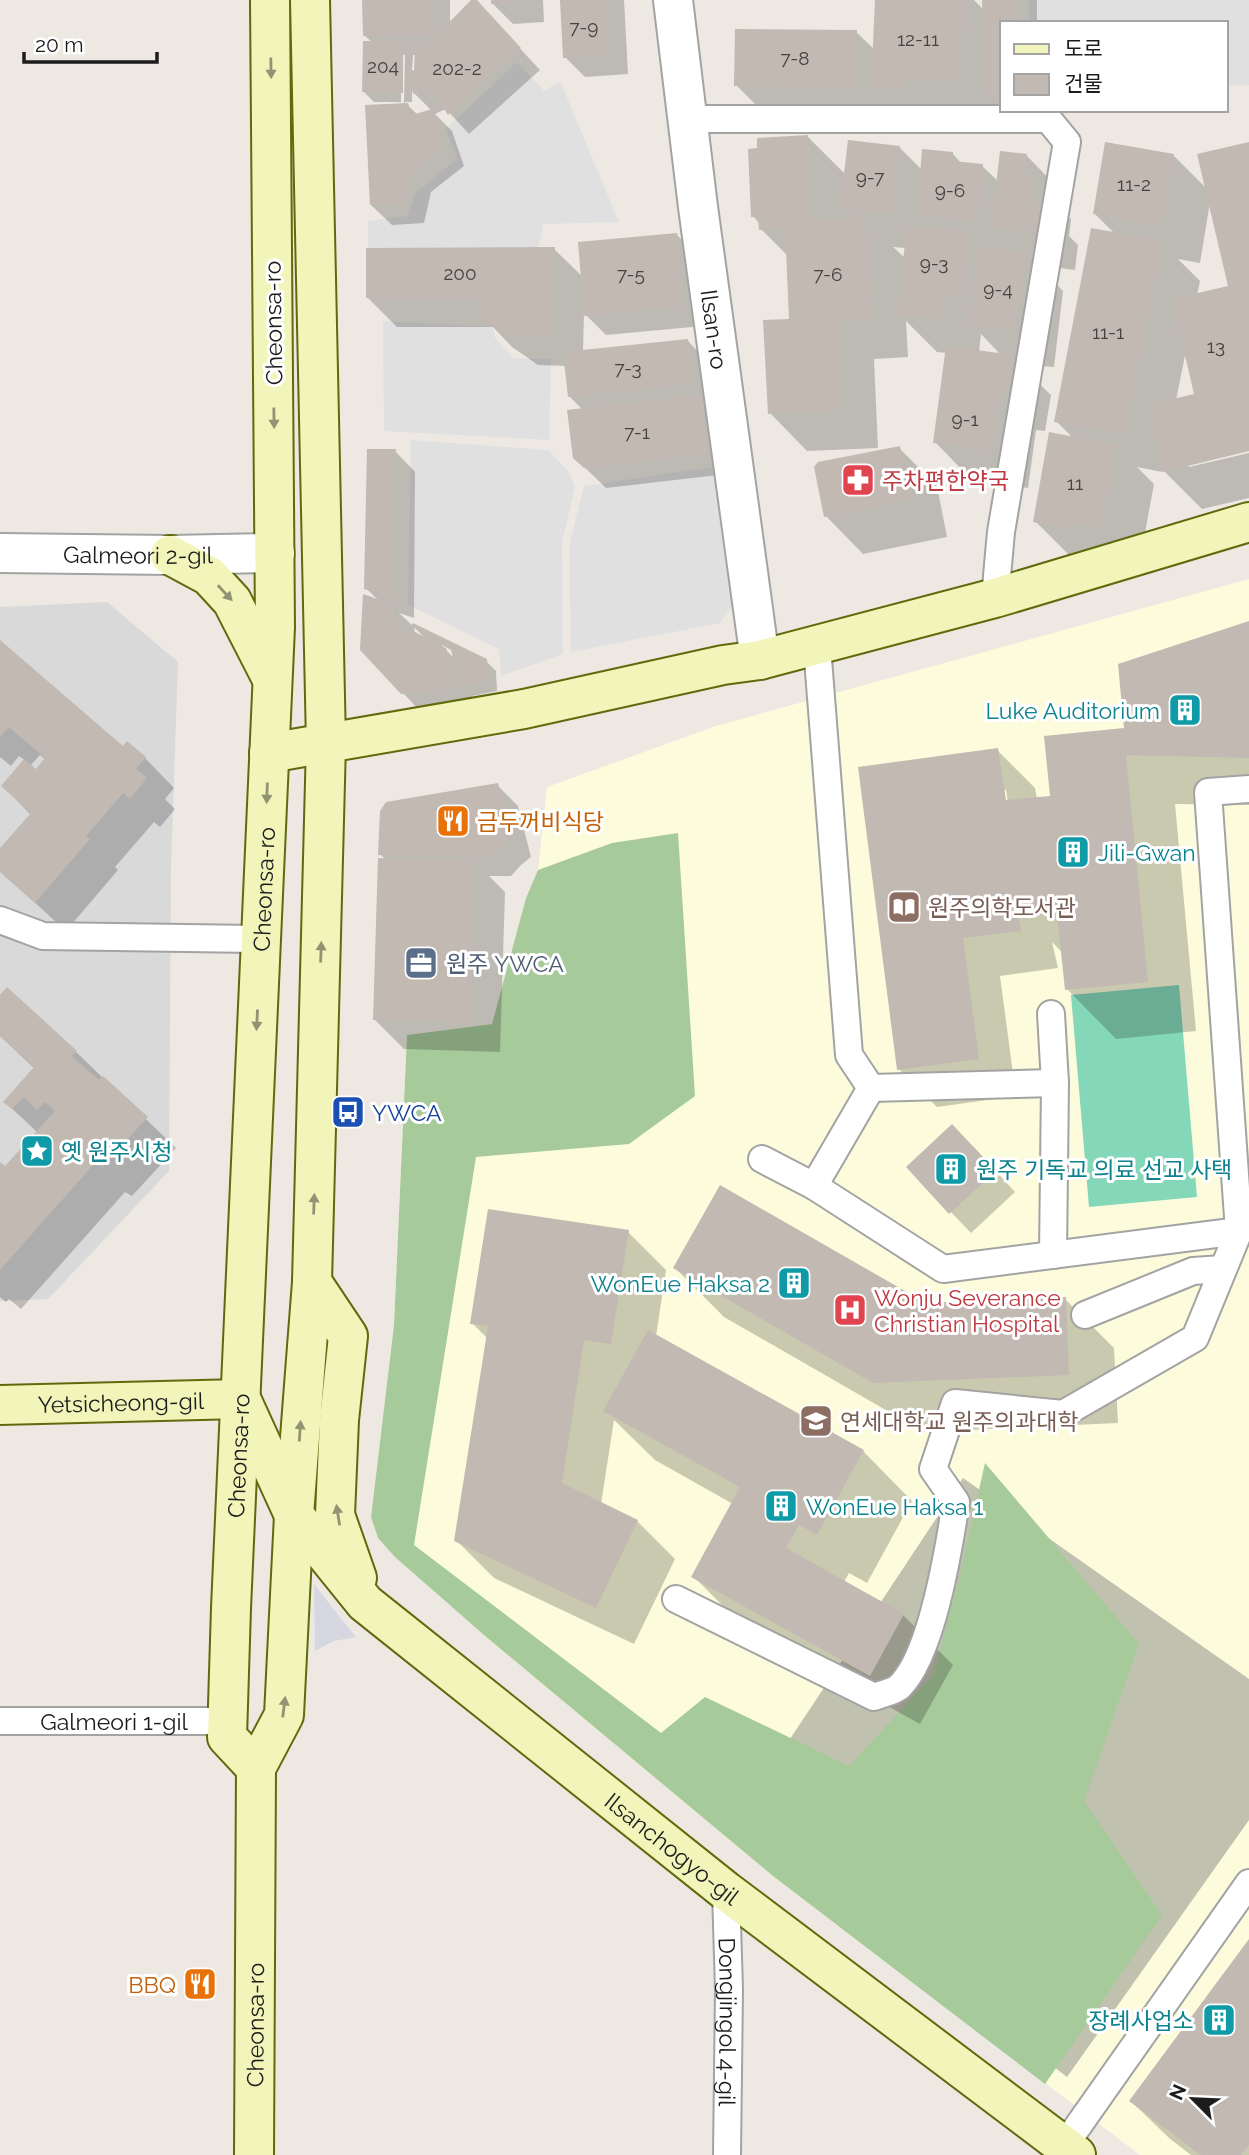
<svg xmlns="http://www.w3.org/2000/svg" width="1249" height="2155" viewBox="0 0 1249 2155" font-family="Raleway,'Noto Sans KR',sans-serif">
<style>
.residential{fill:#dad9d9}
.education{fill:#fcfcdc}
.construction{fill:#c0c1af}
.forest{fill:#a7ca9a}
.pitch{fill:#85d7b9}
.parking{fill:#e0e0e0}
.plaza{fill:#d7d7e2}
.shadow{fill:#0003;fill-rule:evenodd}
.building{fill:#c1b9b2}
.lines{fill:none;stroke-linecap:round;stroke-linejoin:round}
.lane-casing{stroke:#a3a3a3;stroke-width:30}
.street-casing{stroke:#a3a3a3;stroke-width:42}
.secondary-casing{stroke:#5f6a0c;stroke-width:42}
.lane{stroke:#fff;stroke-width:26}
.street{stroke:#fff;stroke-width:38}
.secondary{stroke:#f1f5b9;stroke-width:38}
.oneway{fill:#919372}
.labels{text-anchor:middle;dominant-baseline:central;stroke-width:6;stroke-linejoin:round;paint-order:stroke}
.number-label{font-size:19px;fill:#454342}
.street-label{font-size:23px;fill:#1c1c1c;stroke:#fff}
.health-label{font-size:23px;fill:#be3a42;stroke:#fff;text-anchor:start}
.culture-label{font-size:23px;fill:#0d838f;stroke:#fff;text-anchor:start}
.food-label{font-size:23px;fill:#c56008;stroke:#fff;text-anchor:start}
.education-label{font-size:23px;fill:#785e54;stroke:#fff;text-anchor:start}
.service-label{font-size:23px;fill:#4e5e75;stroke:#fff;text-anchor:start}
.transit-label{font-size:23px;fill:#164399;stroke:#fff;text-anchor:start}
</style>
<rect width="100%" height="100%" fill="#ede9e2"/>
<polygon class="residential" points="107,602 178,662 171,866 169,1171 48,1299 0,1301 0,607"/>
<polygon class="education" points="1249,579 1249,2155 1140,2155 773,1876 484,1635 396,1557 378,1538 371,1517 394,1325 407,1035 492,1024 526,898 538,870 547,787 716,726"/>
<polygon class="construction" points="963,1478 1249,1679 1249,1820 1067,2077 735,1822"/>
<polygon class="forest" points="678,833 695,1096 629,1144 476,1157 414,1545 661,1733 705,1697 849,1766 933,1676 959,1579 985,1463 1139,1644 1084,1801 1162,1915 1045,2084 773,1876 484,1635 395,1557 378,1538 371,1517 394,1325 407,1035 492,1024 526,898 538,870 612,843"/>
<polygon class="pitch" points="1179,985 1197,1197 1089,1207 1071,995"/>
<g class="parking">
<polygon points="1029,0 1249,0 1249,85 1226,86 1226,23 1029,23"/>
<polygon points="517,62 544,91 560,81 619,222 543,224 538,251 368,251 368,221 408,216 415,193 457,159 446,129"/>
<polygon points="383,321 493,327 495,338 513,358 551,359 549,440 384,431"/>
<polygon points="411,440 548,450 569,472 575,487 562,542 563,654 501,676 499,649 408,605"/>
<polygon points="720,466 736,601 720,623 571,652 569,547 584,486"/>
</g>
<polygon class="plaza" points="314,1584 339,1616 356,1637 334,1641 315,1651"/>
<g class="shadow">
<path d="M364,0H450V24L475,0L540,70L469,134L446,109L435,114L452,131L464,166L431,192L424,223L392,225L371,205L404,102H374L364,92L372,42L365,36ZM401,55H405L404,102H401ZM413,55H416V71L412,70ZM412,91L432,111L418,115L404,102H412Z"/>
<polygon points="492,0 543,0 544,22 513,24 492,3"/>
<polygon points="562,0 624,0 628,74 585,77 565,57"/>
<polygon points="877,0 974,0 984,10 984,0 1037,0 1037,23 1002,23 1002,110 774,123 736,85 856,32 875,50"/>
<path d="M808,137L846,175L900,148L922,170L952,153L962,164L982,166L998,181L1027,156L1064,194L1062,211L1071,219L1069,236L1078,245L1075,270L1037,265L1063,291L1054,367L1019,364L1051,395L1045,431L1036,430L1028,488L972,480L935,442L947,353L937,352L906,321L908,357L874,359L878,448L807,451L770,413L790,321L788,256L761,229L760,224L753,216ZM893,247L906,248L905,258ZM981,334L1002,356L979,352Z"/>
<path d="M1249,144V450L1189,464V467L1249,453V498L1202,509L1163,470L1162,472L1137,467L1154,484L1139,565L1073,559L1035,521L1073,438L1056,421L1115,234L1095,214L1174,156L1207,189ZM1210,202L1230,287L1197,295L1200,281L1178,259L1200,263ZM1186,351L1196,395L1176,400Z"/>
<polygon points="676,234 697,255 703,326 606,335 584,313 583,352 688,341 708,362 727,474 606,488 574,457 583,410 570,397 567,366 538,365 512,347 493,327 397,327 367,297 554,249 583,277"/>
<polygon points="899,448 937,486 947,537 863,554 826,516"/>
<path d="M395,451L415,472L414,618L399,613L413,626L486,661L496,671L497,691L472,696L476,708L423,714L403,693L380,602L366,588ZM414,627L426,639L415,634ZM442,645L453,651L455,659L442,646Z"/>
<path d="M1249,623V805L1175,804L1196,1031L1116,1039L1067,989L1063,953L1052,942L1058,968L1000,976L1016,1096L937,1107L899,1069L997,750L1035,788L1037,799L1052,798L1126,730ZM1002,790H1006L1009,809H1006Z"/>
<path d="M0,642L123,749L145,758L174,788L165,799L175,809L160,827L154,822L115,867L118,870L66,931L0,871V850L31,815L3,786L25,760L19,756L11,766L0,757ZM40,755L46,760L37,772L30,766Z"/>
<polygon points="497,785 518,806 531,857 521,865 511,876 489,876 505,892 500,1052 404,1049 374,1019 386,860 380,854"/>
<polygon points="7,990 76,1052 176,1148 132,1196 125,1192 21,1309 9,1299 6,1302 0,1297 0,1164 6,1169 38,1133 5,1102 35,1069 0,1036 0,998"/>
<polygon points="973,1146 1015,1192 971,1233 908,1167"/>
<polygon points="628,1232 666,1270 656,1336 863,1451 912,1501 867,1583 849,1573 844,1582 903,1615 953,1665 920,1724 743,1626 693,1576 733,1504 655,1460 614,1420 601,1504 637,1521 675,1559 634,1644 494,1578 456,1540 488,1339 472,1323"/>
<polygon points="675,1268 926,1305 1065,1299 1114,1348 1118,1423 924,1432 724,1317"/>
<polygon points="1249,1942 1249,2155 1191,2155 1169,2138 1131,2101"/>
</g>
<g class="building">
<polygon points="362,0 431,0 432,34 363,36"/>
<polygon points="471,0 477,0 521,48 448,115 430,87 413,94 415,49 426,46"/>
<polygon points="491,0 522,0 522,2 491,4"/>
<polygon points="560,0 606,0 609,55 563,58"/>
<polygon points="875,0 964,0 961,81 902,79 902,89 871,88"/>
<polygon points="982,0 1017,0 1018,23 1002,23 1002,98 985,98"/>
<polygon points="735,29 857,30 856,87 734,86"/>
<polygon points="363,41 403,41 403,93 362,92"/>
<polygon points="408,103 412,115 432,109 445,145 412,171 404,203 370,205 365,105"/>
<polygon points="808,135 812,220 866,217 871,320 837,322 841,410 768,414 763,320 789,319 785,228 759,230 758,217 751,217 748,149 757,148 757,138"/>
<polygon points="848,140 900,146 892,214 840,208"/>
<polygon points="1105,142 1174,154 1163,226 1093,214"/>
<polygon points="1249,142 1249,451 1163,472 1147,405 1194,394 1172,299 1228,286 1197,154"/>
<polygon points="922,149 953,152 952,161 983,164 977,221 917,216"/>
<polygon points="1000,151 1027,154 1025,179 1034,180 1031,204 1041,205 1038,233 991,227"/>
<polygon points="907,225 968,231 962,296 944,295 941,319 897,315"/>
<polygon points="1091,228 1163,241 1125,435 1054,422"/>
<polygon points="677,233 684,306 584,316 578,242"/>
<polygon points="978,246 1026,251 1017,330 970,326"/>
<polygon points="555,247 554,337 507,336 480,317 481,298 366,298 366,248"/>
<polygon points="688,339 693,384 568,397 563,352"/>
<polygon points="946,346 1014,355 1008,395 999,393 990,451 933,443"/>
<polygon points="701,394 708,454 584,468 573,458 567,410"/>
<polygon points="1049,432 1117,445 1101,528 1076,523 1075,530 1033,522"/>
<polygon points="900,446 911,500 824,517 814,467 818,462"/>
<polygon points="367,449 396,449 395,599 364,589"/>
<polygon points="363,594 394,605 398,634 411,630 446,648 456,688 401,694 360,650"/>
<polygon points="1249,621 1249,758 1126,755 1148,982 1065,990 1056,905 1017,909 1021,931 963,938 979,1059 897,1070 858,767 998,748 1006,800 1050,796 1044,736 1124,728 1118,664"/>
<polygon points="413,623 487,659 488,682 460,687 450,645 411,626"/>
<polygon points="0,640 123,746 127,741 146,757 136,769 147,778 130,799 123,793 86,836 90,839 35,903 0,872 0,848 31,813 1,786 24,759 36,769 45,758 9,727 0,737"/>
<polygon points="498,783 512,836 501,845 490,857 378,855 380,811 386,802"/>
<polygon points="378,858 476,861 471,1023 373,1020"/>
<polygon points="7,987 77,1051 72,1056 99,1080 103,1076 148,1117 102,1167 95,1163 0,1270 0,1162 5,1166 55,1111 45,1102 37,1110 24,1097 12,1109 3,1102 34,1067 0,1036 0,995"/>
<polygon points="952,1124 996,1171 949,1214 906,1167"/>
<polygon points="720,1185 926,1303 1066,1297 1069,1375 873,1383 673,1268"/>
<polygon points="488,1209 629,1230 611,1344 584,1340 562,1483 638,1520 596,1608 454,1541 488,1326 470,1324"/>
<polygon points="648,1330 864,1450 817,1535 799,1525 786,1548 904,1614 870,1676 691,1577 740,1487 603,1411"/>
<polygon points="1249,1939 1249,2145 1241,2155 1201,2155 1129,2101"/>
</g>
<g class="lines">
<defs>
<g id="lane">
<polyline points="687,119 1048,119 1067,142 1001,532 995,598"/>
<polyline points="817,646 849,1055 871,1088"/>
<polyline points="0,920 43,936 261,939"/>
<polyline points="1051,1014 1055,1083 1053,1255"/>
<polyline points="871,1088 1055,1083"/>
<polyline points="762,1159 814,1186 943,1269 1239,1231"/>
<polyline points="814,1186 871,1088"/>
<polyline points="1085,1315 1193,1271 1223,1269"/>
<path d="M676,1599L874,1697C881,1694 893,1692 899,1687C932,1656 949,1548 956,1502L933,1469L955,1403L1063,1414L1195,1338L1239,1231L1208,792L1249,789"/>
<path id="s1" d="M0,1721H227"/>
<path id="s2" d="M726,1891L729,1990L727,2155"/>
<polyline points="1064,2146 1249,1883"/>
</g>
<g id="street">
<path id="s3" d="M673,0L698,207L760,660"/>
<path id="s4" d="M0,553L170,555L275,553"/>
</g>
<g id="secondary">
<polyline points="170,555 209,576 232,601 272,679"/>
<polyline points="269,753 524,709 723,665 760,660 995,598 1249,522"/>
<polyline points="312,1282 348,1336 339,1420 335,1515 357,1578"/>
<path id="s5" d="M0,1405L241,1399L294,1515L365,1603L726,1891L1076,2155"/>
<path id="s6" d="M256,1768L227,1737L231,1608L275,627L270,0"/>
<path id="s7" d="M254,2155L256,1768L284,1715L294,1515L312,1282L326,743L310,0"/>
</g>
</defs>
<use href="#lane" class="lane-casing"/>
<use href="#street" class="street-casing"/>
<use href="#secondary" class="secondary-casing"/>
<use href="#lane" class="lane"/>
<use href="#street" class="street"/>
<use href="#secondary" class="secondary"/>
</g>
<defs><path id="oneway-solid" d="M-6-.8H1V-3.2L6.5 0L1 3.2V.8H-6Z" transform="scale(1.75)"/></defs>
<g class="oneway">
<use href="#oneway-solid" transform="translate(271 68) rotate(89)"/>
<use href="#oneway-solid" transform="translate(274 418) rotate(89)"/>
<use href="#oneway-solid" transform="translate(225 593) rotate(47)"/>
<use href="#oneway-solid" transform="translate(267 793) rotate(92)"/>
<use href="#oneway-solid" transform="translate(321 952) rotate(-88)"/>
<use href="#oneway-solid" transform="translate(257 1020) rotate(93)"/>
<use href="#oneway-solid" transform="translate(314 1204) rotate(-88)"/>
<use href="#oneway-solid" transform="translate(300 1431) rotate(-86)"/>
<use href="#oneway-solid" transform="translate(338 1515) rotate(-99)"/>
<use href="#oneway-solid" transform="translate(284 1707) rotate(-83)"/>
</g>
<defs>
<symbol id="pharmacy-square" viewBox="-11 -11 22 22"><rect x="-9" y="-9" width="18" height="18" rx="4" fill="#e0444e" stroke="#fff"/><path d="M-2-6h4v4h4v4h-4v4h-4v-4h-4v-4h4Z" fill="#fff"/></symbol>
<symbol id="building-square" viewBox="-11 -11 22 22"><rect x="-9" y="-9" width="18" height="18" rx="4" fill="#0f9aa8" stroke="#fff"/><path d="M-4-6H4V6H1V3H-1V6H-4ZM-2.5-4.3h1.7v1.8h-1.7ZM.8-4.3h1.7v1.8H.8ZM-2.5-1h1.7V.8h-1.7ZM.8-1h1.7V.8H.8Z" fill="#fff"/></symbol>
<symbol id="restaurant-square" viewBox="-11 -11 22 22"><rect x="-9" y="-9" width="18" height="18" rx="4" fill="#e8710a" stroke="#fff"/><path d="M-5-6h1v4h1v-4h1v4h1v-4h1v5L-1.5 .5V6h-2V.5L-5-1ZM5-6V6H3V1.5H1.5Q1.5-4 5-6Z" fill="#fff"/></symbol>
<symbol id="library-square" viewBox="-11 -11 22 22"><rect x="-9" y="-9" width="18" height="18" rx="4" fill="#8d6e63" stroke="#fff"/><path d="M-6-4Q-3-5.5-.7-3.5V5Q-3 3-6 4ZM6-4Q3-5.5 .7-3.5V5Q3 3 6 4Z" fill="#fff"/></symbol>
<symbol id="office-square" viewBox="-11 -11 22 22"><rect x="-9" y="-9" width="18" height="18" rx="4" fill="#5c6f8a" stroke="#fff"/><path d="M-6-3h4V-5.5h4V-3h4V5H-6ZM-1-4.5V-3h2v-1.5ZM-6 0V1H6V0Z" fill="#fff"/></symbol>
<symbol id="bus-square" viewBox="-11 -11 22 22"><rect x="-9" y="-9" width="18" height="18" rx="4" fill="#1a4fb4" stroke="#fff"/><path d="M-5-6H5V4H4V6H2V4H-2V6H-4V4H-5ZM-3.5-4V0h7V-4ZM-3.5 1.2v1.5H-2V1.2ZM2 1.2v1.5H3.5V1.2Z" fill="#fff"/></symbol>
<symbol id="sight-square" viewBox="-11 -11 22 22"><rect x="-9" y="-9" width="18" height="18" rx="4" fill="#0f9aa8" stroke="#fff"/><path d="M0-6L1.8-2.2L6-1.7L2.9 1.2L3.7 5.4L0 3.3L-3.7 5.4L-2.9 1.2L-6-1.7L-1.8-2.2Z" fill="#fff"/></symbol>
<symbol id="hospital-square" viewBox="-11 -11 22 22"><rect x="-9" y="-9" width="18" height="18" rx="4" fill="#e0444e" stroke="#fff"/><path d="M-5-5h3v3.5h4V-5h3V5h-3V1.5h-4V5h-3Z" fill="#fff"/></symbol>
<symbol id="university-square" viewBox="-11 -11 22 22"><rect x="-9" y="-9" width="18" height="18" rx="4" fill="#8d6e63" stroke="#fff"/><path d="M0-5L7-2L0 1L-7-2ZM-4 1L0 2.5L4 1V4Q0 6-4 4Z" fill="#fff"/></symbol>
</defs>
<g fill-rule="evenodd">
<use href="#pharmacy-square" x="839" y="461" width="38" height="38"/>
<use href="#building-square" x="1166" y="691" width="38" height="38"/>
<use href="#restaurant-square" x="434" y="802" width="38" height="38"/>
<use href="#building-square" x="1054" y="833" width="38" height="38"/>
<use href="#library-square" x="885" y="888" width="38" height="38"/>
<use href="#office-square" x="402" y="944" width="38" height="38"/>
<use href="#bus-square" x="329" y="1093" width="38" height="38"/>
<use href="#sight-square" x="18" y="1132" width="38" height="38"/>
<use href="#building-square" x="932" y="1150" width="38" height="38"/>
<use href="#building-square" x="775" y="1264" width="38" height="38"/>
<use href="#hospital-square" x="831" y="1291" width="38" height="38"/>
<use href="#university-square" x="797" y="1402" width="38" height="38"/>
<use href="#building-square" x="762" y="1487" width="38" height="38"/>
<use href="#restaurant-square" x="181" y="1965" width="38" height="38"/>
<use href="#building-square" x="1200" y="2001" width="38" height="38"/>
</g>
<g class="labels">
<g class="number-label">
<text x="584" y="27">7-9</text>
<text x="918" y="39">12-11</text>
<text x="795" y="58">7-8</text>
<text x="383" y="66">204</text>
<text x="457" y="68">202-2</text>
<text x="870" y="177">9-7</text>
<text x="1134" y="184">11-2</text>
<text x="950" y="190">9-6</text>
<text x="934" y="263">9-3</text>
<text x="460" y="273">200</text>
<text x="631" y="274">7-5</text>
<text x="828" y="274">7-6</text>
<text x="998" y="289">9-4</text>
<text x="1108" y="332">11-1</text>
<text x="1216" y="346">13</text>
<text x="628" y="368">7-3</text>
<text x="965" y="419">9-1</text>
<text x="637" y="432">7-1</text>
<text x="1075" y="483">11</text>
</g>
<g class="street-label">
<text transform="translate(273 323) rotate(-91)">Cheonsa-ro</text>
<text stroke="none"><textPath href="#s3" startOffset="332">Ilsan-ro</textPath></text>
<text stroke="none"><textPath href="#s4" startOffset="138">Galmeori 2-gil</textPath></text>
<text stroke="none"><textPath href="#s6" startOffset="891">Cheonsa-ro</textPath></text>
<text stroke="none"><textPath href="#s5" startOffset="121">Yetsicheong-gil</textPath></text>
<text stroke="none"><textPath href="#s6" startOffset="324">Cheonsa-ro</textPath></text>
<text stroke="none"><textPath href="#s1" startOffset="114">Galmeori 1-gil</textPath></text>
<text stroke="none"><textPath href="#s5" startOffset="875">Ilsanchogyo-gil</textPath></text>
<text stroke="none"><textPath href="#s2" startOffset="131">Dongjingol 4-gil</textPath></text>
<text stroke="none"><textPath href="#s7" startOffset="130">Cheonsa-ro</textPath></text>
</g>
<g class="health-label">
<text x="882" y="480">주차편한약국</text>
<text x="874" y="1297">Wonju Severance<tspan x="874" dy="26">Christian Hospital</tspan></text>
</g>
<g class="culture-label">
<text x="1160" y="710" text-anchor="end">Luke Auditorium</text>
<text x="1098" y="852">Jili-Gwan</text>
<text x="61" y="1151">옛 원주시청</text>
<text x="976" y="1169">원주 기독교 의료 선교 사택</text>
<text x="770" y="1283" text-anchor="end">WonEue Haksa 2</text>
<text x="806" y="1506">WonEue Haksa 1</text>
<text x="1194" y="2020" text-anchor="end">장례사업소</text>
</g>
<g class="food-label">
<text x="477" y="821">금두꺼비식당</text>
<text x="176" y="1984" text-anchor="end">BBQ</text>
</g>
<g class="education-label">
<text x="928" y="907">원주의학도서관</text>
<text x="840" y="1421">연세대학교 원주의과대학</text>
</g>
<g class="service-label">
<text x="446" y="963">원주 YWCA</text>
</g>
<g class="transit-label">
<text x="372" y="1112">YWCA</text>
</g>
</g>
<rect x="1000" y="21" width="228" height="91" fill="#ffffff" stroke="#a4a4a4" stroke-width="2"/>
<rect x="1014" y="44" width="35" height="10" fill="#f1f5b9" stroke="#a4a4a4" stroke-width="2"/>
<text x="1064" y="56" font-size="21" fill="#1c1c1c">도로</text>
<rect x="1014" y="74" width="35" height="21" fill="#c1b9b2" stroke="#a4a4a4" stroke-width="2"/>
<text x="1064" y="91" font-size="21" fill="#1c1c1c">건물</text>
<g transform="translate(1193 2099) rotate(294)" stroke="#ffffff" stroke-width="5" paint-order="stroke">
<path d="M0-5L12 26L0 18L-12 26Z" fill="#1c1c1c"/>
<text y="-10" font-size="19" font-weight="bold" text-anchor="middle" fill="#1c1c1c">N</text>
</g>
<path d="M24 52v10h133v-10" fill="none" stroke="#1c1c1c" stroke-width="3.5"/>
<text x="35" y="52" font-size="21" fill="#1c1c1c" stroke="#ffffff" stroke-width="5" paint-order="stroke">20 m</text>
</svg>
